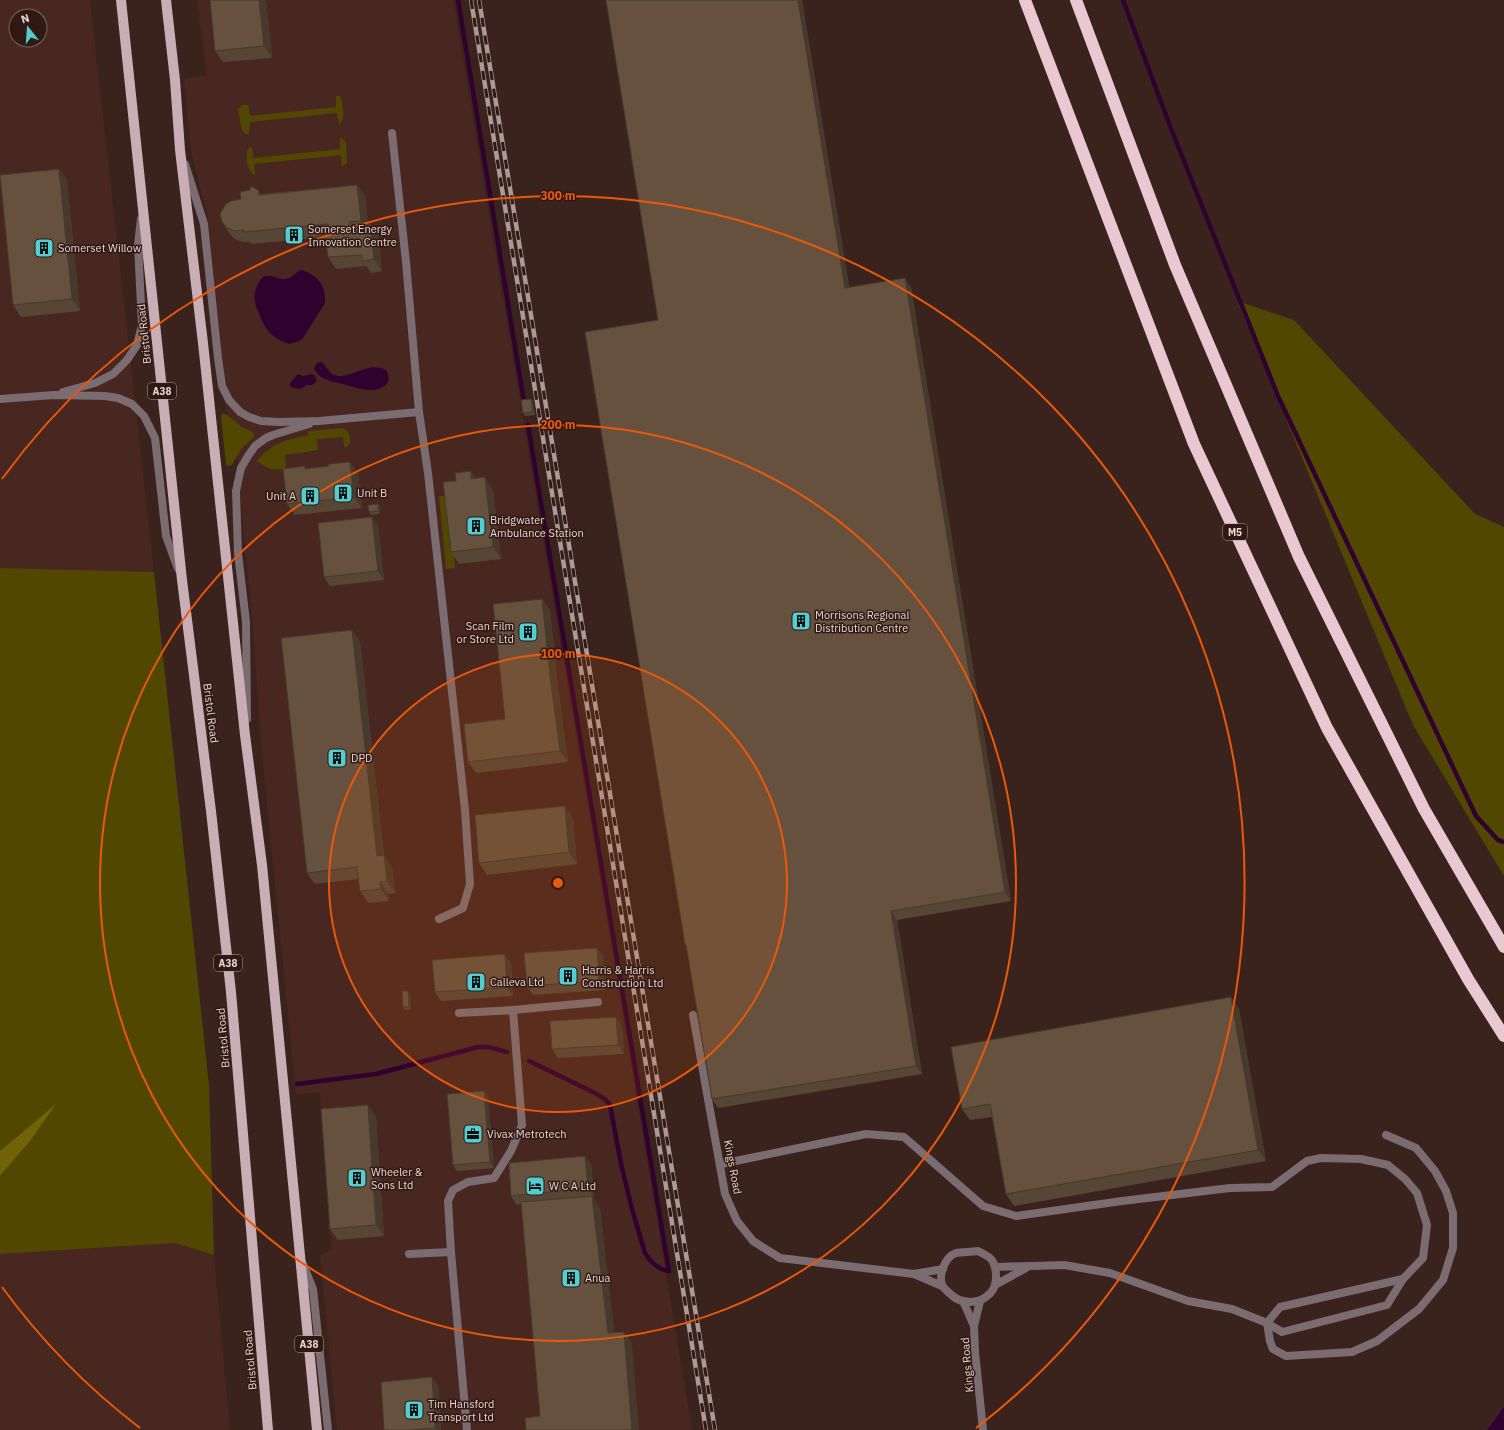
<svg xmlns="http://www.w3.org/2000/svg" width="1504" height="1430" viewBox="0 0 1504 1430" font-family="'IBM Plex Sans',sans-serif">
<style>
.built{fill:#472720;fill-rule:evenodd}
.green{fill:#524700}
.forest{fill:#716308}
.water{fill:#30002f}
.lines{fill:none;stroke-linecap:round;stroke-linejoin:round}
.stream{stroke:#30002f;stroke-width:4.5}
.minor{stroke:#7a6c70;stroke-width:8}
.primary{stroke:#caaeb5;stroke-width:10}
.motorway{stroke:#eac8d1;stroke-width:12}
.rail-casing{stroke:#ad9995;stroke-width:4.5}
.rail{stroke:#311913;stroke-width:3;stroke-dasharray:9;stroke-linecap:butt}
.wall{fill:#574635}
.shaded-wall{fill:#47392b}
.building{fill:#65513e;stroke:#47392b}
.ring{fill:none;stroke:#e8590c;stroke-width:2}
.labels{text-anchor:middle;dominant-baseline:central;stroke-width:3;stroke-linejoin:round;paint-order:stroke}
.shield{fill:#311913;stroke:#b29e99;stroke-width:1}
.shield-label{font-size:10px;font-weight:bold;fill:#e9d7d3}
.poi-label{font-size:11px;fill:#e9d7d3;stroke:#311913;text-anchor:start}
.street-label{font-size:11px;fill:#e9d7d3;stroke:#311913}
.centre{fill:#e8590c;stroke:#311913;stroke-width:2}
.ring-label{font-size:12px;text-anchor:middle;font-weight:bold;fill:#e8590c;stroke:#311913;stroke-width:3;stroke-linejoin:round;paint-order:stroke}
</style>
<rect width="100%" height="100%" fill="#3b231d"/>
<g class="built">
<path d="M0,0H90L154,572L0,568ZM16,16H40V40H16Z"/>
<polygon points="197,0 453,0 692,1430 337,1430 320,1255 332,1249 328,1223 332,1223 323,1132 320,1092 296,1095 262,754 252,617 237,460 225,405 208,219 191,150 184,79 207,75"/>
<polygon points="175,1243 214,1255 230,1430 0,1430 0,1254"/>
</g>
<g class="green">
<path d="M336,96H340C343,103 346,121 339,125L337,113L250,122L249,134H245L242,130L238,109L242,105H248L250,116L336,107Z"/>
<path d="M340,138L343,139L346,143L347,163L342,167L341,155L254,164L255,175C247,173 244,153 249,148L252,147L253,158L340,149Z"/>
<polygon points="1237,301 1294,320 1475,514 1504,527 1504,876 1413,725"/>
<polygon points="223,413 227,415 242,427 254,433 254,437 241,449 232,465 229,466 226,465 221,416"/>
<path d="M342,428C349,430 351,437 350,443L347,447H344L343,437L317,439L318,450L285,455L286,470L270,469L257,461C270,445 285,439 306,436L308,435V431Z"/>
<polygon points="439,496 444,496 448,498 455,568 446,569"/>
<polygon points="0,568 154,572 209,1085 214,1255 175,1243 0,1254 0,1176 30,1141 54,1106 0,1151"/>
</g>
<polygon class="forest" points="56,1104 30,1141 0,1176 0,1151"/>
<g class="water">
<path d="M301,270C318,275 326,285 325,303L303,338L299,341L289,344C272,338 266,331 259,314C253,300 252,290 263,277C273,273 275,279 284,279C292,279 295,272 301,270Z"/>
<path d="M321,362C326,365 329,373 334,375C350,381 370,359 387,371L389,380C381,397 356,388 343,384C331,381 319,380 314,368L317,363Z"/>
<polygon points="298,374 303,376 312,374 315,376 317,381 312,385 306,385 301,389 294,388 290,386 290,383"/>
<polygon points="1504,1407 1504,1430 1487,1430"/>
</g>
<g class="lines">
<g class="stream">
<polyline points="458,0 524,401"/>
<polyline points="1123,0 1170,126 1278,396 1476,816 1498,840 1504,842"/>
<path d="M528,425L669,1271C659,1270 650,1262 645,1253L632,1209L621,1164L610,1105L606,1100L597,1094L529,1061"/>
<polyline points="297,1084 376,1074 478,1047 488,1047 507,1052"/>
</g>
<g class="minor">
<polyline points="392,133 406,262 419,412"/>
<polyline points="185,164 204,224 218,358 222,386 229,400 240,412 249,417 261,421 279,422 319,421 419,412 428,473 465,810 470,884 463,908 439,919"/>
<polyline points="63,392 95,383 113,374 127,360 137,345 142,325 138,245 141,219"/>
<polyline points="0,399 54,395 105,396 118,398 132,404 144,416 155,438 166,536 178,569"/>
<polyline points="247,719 246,622 238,553 236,491 241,468 248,456 255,446 266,438 273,435 309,424"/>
<polyline points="513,1010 598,1002"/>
<polyline points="459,1013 513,1010 522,1125 511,1151 494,1178 468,1182 453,1190 448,1201 451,1252 467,1430"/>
<polyline points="693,1015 725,1194 737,1221 753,1241 780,1258 914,1274 943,1269"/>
<polyline points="1386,1135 1416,1148 1435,1171 1446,1191 1453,1213 1453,1248 1443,1280 1419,1309 1377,1341 1352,1352 1286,1356 1273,1349 1270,1341 1267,1323 1280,1307 1403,1279"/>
<polyline points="721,1164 866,1134 904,1137 983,1206 1016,1216 1122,1201 1230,1188 1272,1187 1307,1161 1321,1158 1361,1159 1388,1165 1405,1179 1417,1193 1427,1225 1423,1258 1403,1279 1387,1305 1282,1332 1267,1323 1232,1309 1188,1301 1110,1273 1064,1265 996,1267"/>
<path d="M978,1251C982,1253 988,1256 991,1259C995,1264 996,1269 996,1276C997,1294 980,1305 963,1301C956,1300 950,1294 945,1289C936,1280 944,1257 956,1253C963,1252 971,1252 978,1251Z"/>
<polyline points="409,1254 451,1252"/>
<polyline points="303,1264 313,1289 328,1430"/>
<polyline points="914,1274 942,1286"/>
<polyline points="997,1284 1026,1268"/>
<polyline points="963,1301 974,1326 975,1352 983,1430"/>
<polyline points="974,1326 980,1301"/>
</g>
<g class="primary">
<polyline points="121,0 182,580 211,811 231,992 268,1430"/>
<polyline points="166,0 175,80 180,150 203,343 245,735 262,865 317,1430"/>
</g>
<g class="motorway">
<polyline points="1025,0 1194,444 1327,728 1468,979 1504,1036"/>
<polyline points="1076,0 1175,265 1299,557 1424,809 1504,947"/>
</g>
<defs>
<g id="rail">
<polyline points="471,0 706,1430"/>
<polyline points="479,0 715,1430"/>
</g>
</defs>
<use href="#rail" class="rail-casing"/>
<use href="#rail" class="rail"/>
</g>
<g class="wall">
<polygon points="210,0 266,0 272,58 223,62 215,51"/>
<polygon points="606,0 802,0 849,287 911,287 1011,901 897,920 922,1074 718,1108 712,1099 687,947 685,944 658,320"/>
<polygon points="59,169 67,180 80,311 21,317 13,305"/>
<polygon points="357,185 365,196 368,224 378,235 382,271 371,273 366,266 336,269 328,257 325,237 252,244 250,242 243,242 235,239 230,234 222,222 241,199 262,194"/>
<polygon points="531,399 533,401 535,415 525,416 523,413"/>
<polygon points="307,468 358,473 362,508 295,515 287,504"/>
<polygon points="476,478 493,489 501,559 459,564 451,552"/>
<polygon points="378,504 380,506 380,514 371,515 369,512"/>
<polygon points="378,525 384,580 330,586 324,577"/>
<polygon points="542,599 550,610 558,688 568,762 476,773 468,762 505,719"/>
<polygon points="352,630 360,641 384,855 392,866 395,893 388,894 389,901 368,903 360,891 358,879 315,884 307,873"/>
<polygon points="573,818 577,864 487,875 479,863"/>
<polygon points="597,948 603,956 605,990 533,995 527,986"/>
<polygon points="511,963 513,996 441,1001 435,992"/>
<polygon points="410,994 411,1009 405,1010 403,1007"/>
<polygon points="1231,997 1239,1009 1266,1161 1014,1206 1006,1194 992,1117 970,1120 962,1109"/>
<polygon points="622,1026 624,1054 558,1058 552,1049"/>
<polygon points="484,1091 488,1097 494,1168 457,1171 453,1165"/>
<polygon points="376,1116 384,1236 338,1240 330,1229"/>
<polygon points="585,1156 591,1164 594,1197 592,1197 600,1208 614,1333 632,1343 540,1416 521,1204 517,1205 511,1196"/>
<polygon points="438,1385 441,1430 384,1430"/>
</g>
<g class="shaded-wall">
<polygon points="259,0 266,0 272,58 264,46"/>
<polygon points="798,0 802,0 851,297 845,288"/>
<polygon points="59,169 67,180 80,311 72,299"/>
<polygon points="357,185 365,196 369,232 361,221"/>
<polygon points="258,190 266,201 259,195"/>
<polygon points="370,224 378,235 382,271 374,259"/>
<polygon points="905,278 911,287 1011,901 1005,892"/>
<polygon points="531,399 533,401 535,415 533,412"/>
<polygon points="350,462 358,473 362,508 354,497"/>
<polygon points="471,471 479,482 471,479"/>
<polygon points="485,477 493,489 501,559 493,547"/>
<polygon points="378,504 380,506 380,514 378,511"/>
<polygon points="372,517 378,525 384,580 378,571"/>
<polygon points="542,599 550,610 558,688 568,762 560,751 550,676"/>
<polygon points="352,630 360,641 385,867 377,856"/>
<polygon points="565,806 573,818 577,864 569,852"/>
<polygon points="384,855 392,866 395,893 387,881"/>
<polygon points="380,882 388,894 389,901 381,889"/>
<polygon points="891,911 897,920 922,1074 916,1066"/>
<polygon points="597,948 603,956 605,990 599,981"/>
<polygon points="505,954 511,963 513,996 507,988"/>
<polygon points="408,991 410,994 411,1009 409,1007"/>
<polygon points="1231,997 1239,1009 1266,1161 1258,1150"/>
<polygon points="616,1017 622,1026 624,1054 618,1045"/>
<polygon points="484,1091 488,1097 494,1168 490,1162"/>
<polygon points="368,1105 376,1116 384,1236 376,1225"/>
<polygon points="585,1156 591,1164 594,1197 588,1188"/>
<polygon points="592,1196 600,1208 616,1345 608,1333"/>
<polygon points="624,1332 632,1343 639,1430 632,1430"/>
<polygon points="432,1377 438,1385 441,1430 437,1430 435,1428"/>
</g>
<g class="building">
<polygon points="210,0 259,0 264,46 215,51"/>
<polygon points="606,0 798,0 845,288 905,278 1005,892 891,911 916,1066 712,1099 686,944 685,944 585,332 658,320"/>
<polygon points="59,169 72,299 13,305 0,175"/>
<polygon points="357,185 361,221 349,222 350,226 370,224 374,259 363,261 362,255 328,257 324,229 329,228 328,224 244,232 244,230 235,231 227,228 222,222 220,214 226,204 231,201 241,199 240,192 250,190 251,186 258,190 259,195"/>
<polygon points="531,399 533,412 523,413 521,400"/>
<polygon points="350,462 354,497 287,504 283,469 305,466 305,469 329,466 328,464"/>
<polygon points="471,471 471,479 485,477 493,547 451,552 443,482 456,481 455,473"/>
<polygon points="378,504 378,511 369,512 368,505"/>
<polygon points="372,517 378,571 324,577 318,523"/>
<polygon points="542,599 550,676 560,751 468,762 464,724 505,719 493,604"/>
<polygon points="352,630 377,856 384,855 387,881 380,882 381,889 360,891 357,867 307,873 281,638"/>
<polygon points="565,806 569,852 479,863 475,815"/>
<polygon points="597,948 599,981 527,986 524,953"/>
<polygon points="505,954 507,988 435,992 432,960"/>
<polygon points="402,991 408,991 409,1007 403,1007"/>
<polygon points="1231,997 1258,1150 1006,1194 990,1104 962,1109 951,1047"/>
<polygon points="616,1017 618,1045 552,1049 550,1021"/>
<polygon points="484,1091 490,1162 453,1165 447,1094"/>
<polygon points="368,1105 376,1225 330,1229 321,1109"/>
<polygon points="585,1156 588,1188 511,1196 509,1163"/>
<polygon points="592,1196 608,1333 624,1332 632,1430 526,1430 525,1418 540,1416 521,1202"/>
<polygon points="432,1377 435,1428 410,1430 384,1430 381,1382"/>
</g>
<circle cx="558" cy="883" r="229" fill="#e8590c" fill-opacity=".12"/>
<g class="ring">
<circle cx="558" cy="883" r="229"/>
<circle cx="558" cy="883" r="458"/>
<path d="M140 1428A687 687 0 0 1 2 1287M2 479A687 687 0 1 1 976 1428"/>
</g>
<defs>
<symbol id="building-square" viewBox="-11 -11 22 22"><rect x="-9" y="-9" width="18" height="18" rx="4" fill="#52cdd0" stroke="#311913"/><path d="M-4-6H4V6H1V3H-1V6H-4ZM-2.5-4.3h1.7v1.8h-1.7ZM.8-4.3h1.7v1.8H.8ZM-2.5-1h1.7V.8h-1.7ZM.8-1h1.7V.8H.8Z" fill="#111"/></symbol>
<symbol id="office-square" viewBox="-11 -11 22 22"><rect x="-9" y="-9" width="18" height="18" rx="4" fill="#52cdd0" stroke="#311913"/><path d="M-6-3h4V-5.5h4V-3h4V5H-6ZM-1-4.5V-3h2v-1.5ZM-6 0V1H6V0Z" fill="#111"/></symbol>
<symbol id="hotel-square" viewBox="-11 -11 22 22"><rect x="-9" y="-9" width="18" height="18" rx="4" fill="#52cdd0" stroke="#311913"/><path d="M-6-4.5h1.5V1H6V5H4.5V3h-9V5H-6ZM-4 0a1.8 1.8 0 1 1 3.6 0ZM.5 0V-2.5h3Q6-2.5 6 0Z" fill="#111"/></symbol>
</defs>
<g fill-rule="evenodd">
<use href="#building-square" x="283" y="224" width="22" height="22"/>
<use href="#building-square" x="33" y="237" width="22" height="22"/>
<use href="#building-square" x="332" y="482" width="22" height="22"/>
<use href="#building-square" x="299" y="485" width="22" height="22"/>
<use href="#building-square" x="465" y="515" width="22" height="22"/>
<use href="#building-square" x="790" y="610" width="22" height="22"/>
<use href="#building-square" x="517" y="621" width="22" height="22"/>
<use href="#building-square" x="326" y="747" width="22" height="22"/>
<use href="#building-square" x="557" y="965" width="22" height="22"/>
<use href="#building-square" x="465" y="971" width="22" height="22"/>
<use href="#office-square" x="462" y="1123" width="22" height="22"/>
<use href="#building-square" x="346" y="1167" width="22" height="22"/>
<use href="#hotel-square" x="524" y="1175" width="22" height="22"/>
<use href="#building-square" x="560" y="1267" width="22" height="22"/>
<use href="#building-square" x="403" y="1399" width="22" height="22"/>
</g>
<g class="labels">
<g class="shield">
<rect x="148" y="383" width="28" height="16" rx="3"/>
<rect x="1223" y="524" width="24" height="16" rx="3"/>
<rect x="214" y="955" width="28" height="16" rx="3"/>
<rect x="295" y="1336" width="28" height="16" rx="3"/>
</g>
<g class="shield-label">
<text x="162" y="391">A38</text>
<text x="1235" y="532">M5</text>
<text x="228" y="963">A38</text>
<text x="309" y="1344">A38</text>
</g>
<g class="poi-label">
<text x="308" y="229">Somerset Energy<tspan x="308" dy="13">Innovation Centre</tspan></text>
<text x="58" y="248">Somerset Willow</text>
<text x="357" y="493">Unit B</text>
<text x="296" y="496" text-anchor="end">Unit A</text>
<text x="490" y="520">Bridgwater<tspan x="490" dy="13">Ambulance Station</tspan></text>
<text x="815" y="615">Morrisons Regional<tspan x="815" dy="13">Distribution Centre</tspan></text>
<text x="514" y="626" text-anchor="end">Scan Film<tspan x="514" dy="13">or Store Ltd</tspan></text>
<text x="351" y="758">DPD</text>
<text x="582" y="970">Harris &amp; Harris<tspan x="582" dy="13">Construction Ltd</tspan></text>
<text x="490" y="982">Calleva Ltd</text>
<text x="487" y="1134">Vivax Metrotech</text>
<text x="371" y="1172">Wheeler &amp;<tspan x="371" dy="13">Sons Ltd</tspan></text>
<text x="549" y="1186">W C A Ltd</text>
<text x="585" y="1278">Anua</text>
<text x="428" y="1404">Tim Hansford<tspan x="428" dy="13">Transport Ltd</tspan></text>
</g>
<g class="street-label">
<text transform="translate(144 334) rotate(-96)">Bristol Road</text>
<text transform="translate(211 713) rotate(83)">Bristol Road</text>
<text transform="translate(223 1038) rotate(-95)">Bristol Road</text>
<text transform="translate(733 1167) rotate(79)">Kings Road</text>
<text transform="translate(250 1360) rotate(-95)">Bristol Road</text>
<text transform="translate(967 1365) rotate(-95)">Kings Road</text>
</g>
</g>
<circle cx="558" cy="883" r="6" class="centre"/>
<g class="ring-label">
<text x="558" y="200">300 m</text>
<text x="558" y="429">200 m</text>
<text x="558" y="658">100 m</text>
</g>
<g transform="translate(28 28) rotate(343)"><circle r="19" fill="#311913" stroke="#7b6560"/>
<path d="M0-3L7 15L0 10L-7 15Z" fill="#52cdd0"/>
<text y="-6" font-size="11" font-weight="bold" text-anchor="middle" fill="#e9d7d3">N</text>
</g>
</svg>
